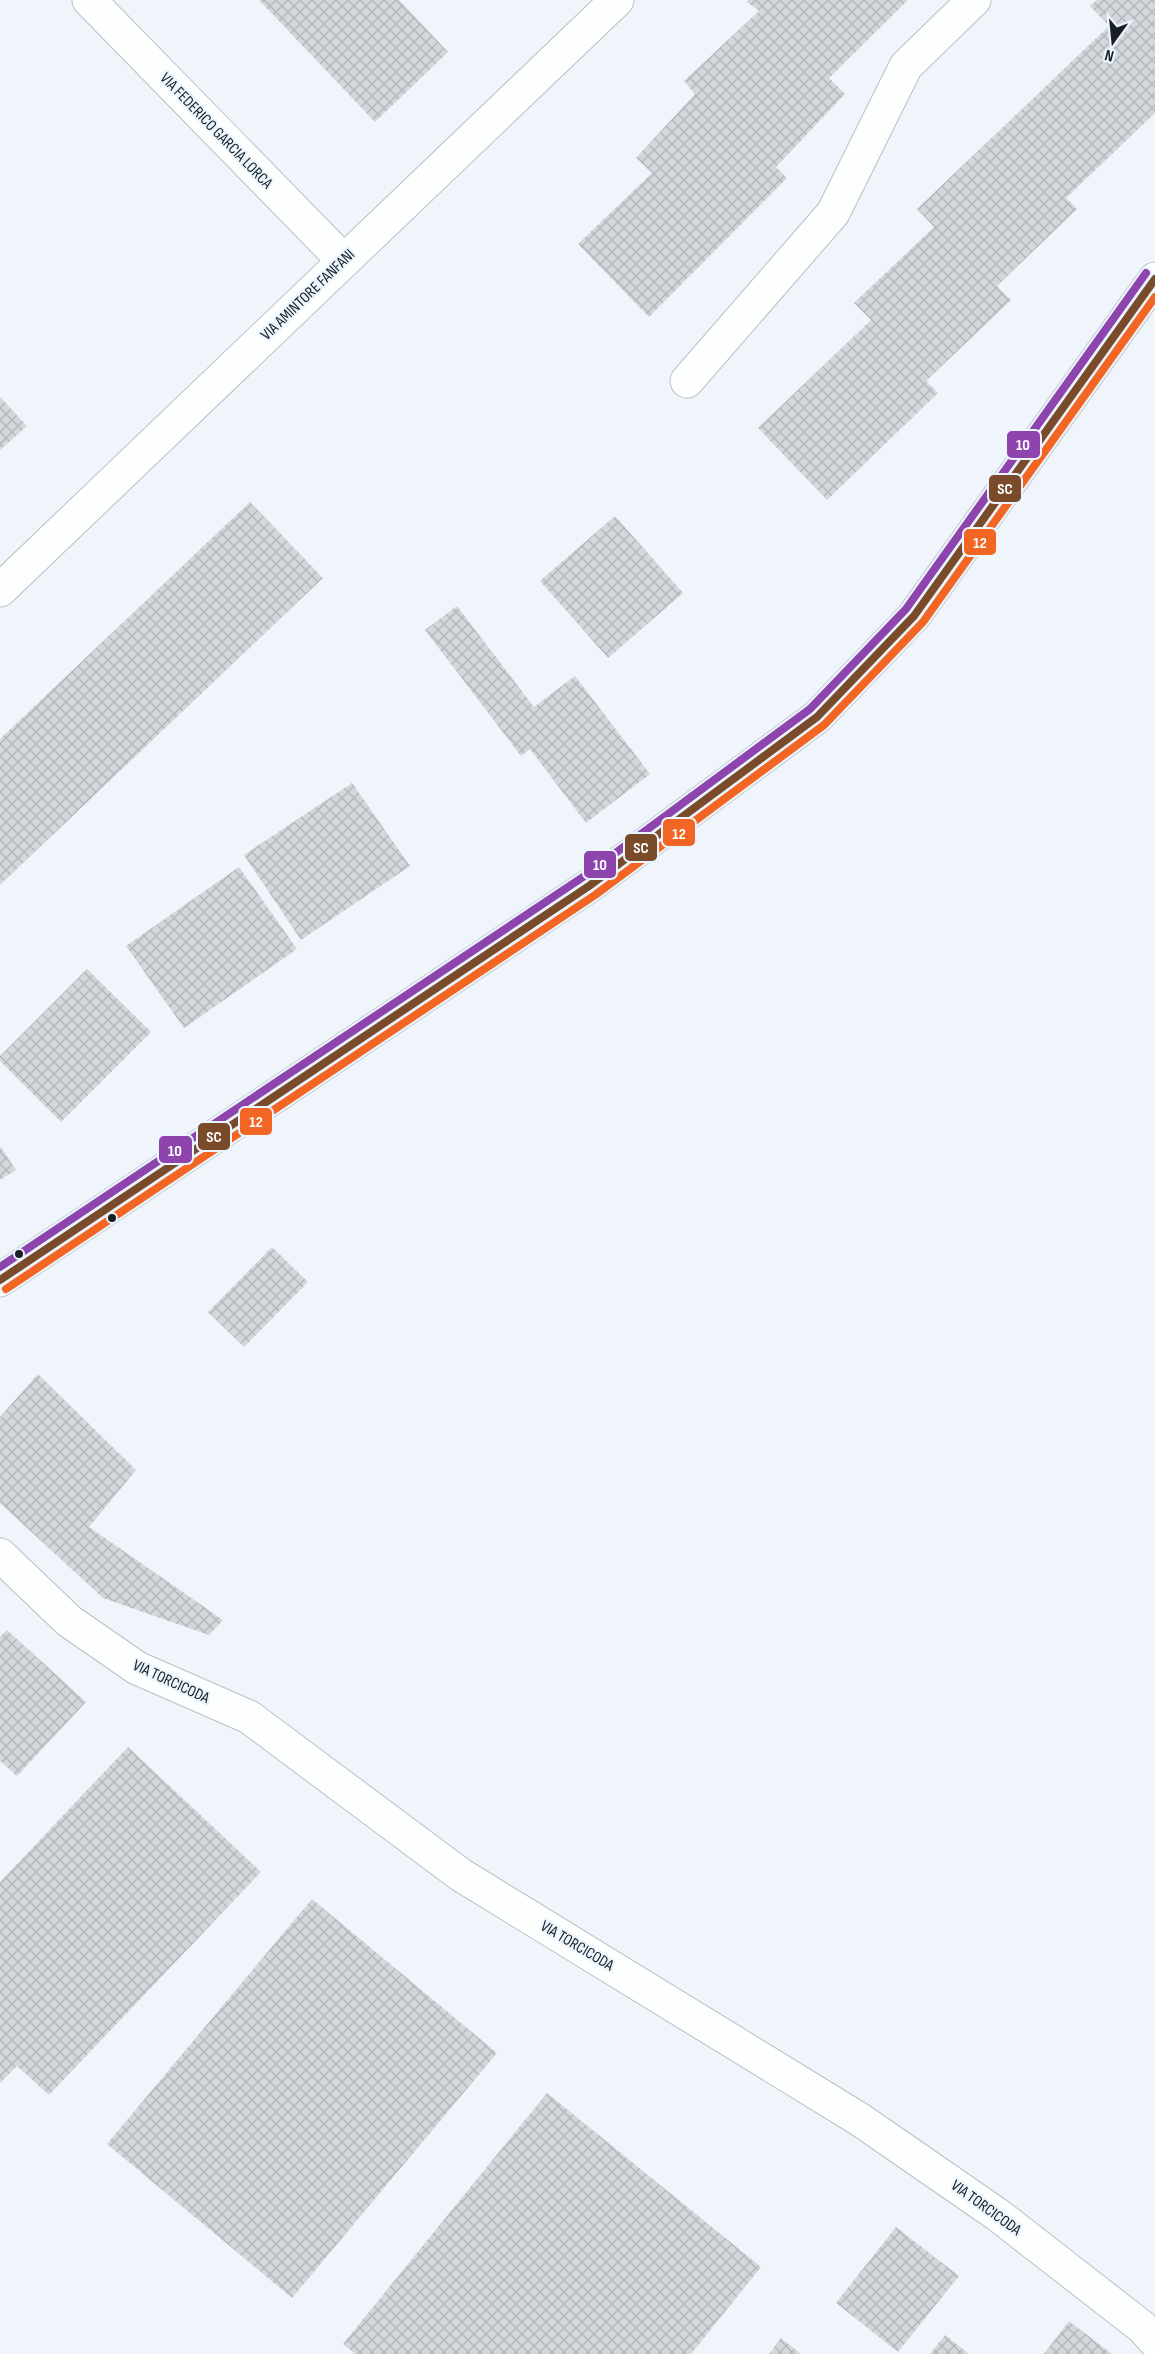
<svg xmlns="http://www.w3.org/2000/svg" width="1155" height="2354" viewBox="0 0 1155 2354" font-family="'Sofia Sans Condensed',sans-serif">
<style>
.building{fill:url(#building-cross-hatch)}
.lines{fill:none;stroke-linecap:round;stroke-linejoin:round}
.minor-casing{stroke:#bbc0c5;stroke-width:35}
.minor{stroke:#fdfefe;stroke-width:33}
.bus-1-casing{stroke:#ebf5fe;stroke-width:12}
.bus-2-casing{stroke:#ebf5fe;stroke-width:12}
.bus-3-casing{stroke:#ebf5fe;stroke-width:12}
.bus-1{stroke:#7a4b2a;stroke-width:8}
.bus-2{stroke:#f26522;stroke-width:8}
.bus-3{stroke:#8e44ad;stroke-width:8}
.bus-dot{fill:#181e23;stroke:#ebf5fe;stroke-width:2}
.labels{text-anchor:middle;dominant-baseline:central;stroke-width:4.5;stroke-linejoin:round;paint-order:stroke}
.street-label{font-size:16px;fill:#181e23;stroke:#ebf5fe}
.line-badge{stroke:#ebf5fe;stroke-width:2}
.badge-label{font-size:16px;text-anchor:middle;font-weight:bold;fill:#fff}
</style>
<defs>
<pattern id="building-cross-hatch" width="8" height="8" patternUnits="userSpaceOnUse" patternTransform="scale(1.5)"><rect width="8" height="8" fill="#d3d7dc"/><path d="M0 0l8 8M0 8l8-8" fill="none" stroke="#b4b8bc"/></pattern>
</defs>
<rect width="100%" height="100%" fill="#eff5fa"/>
<g class="building">
<polygon points="259,0 399,0 448,52 375,122"/>
<polygon points="748,0 908,0 829,78 845,94 776,167 787,178 649,317 578,244 652,173 636,158 695,94 684,81 759,11 747,2"/>
<polygon points="1097,0 1155,0 1155,113 1066,198 1077,209 997,286 1011,300 926,381 938,393 827,500 758,428 871,320 854,303 934,227 917,209 1109,26 1090,6"/>
<polygon points="0,397 27,426 0,450"/>
<polygon points="250,502 323,578 0,885 0,739"/>
<polygon points="615,516 683,593 608,658 540,581"/>
<polygon points="457,606 534,707 575,676 650,774 586,823 530,749 521,756 425,630"/>
<polygon points="352,783 410,866 301,940 244,855"/>
<polygon points="239,867 297,949 184,1028 126,946"/>
<polygon points="87,969 151,1032 61,1122 0,1061 0,1056"/>
<polygon points="0,1146 16,1170 0,1180"/>
<polygon points="272,1247 308,1282 244,1347 208,1312"/>
<polygon points="38,1374 136,1470 89,1527 223,1620 209,1635 103,1598 0,1503 0,1417"/>
<polygon points="7,1630 86,1702 17,1776 0,1761 0,1637"/>
<polygon points="128,1747 261,1872 49,2095 17,2066 0,2083 0,1882"/>
<polygon points="312,1899 497,2053 292,2298 107,2144"/>
<polygon points="547,2093 761,2267 691,2354 355,2354 343,2344"/>
<polygon points="896,2227 959,2276 898,2352 836,2303"/>
<polygon points="1069,2321 1112,2354 1044,2354"/>
<polygon points="945,2335 969,2354 930,2354"/>
<polygon points="781,2338 801,2354 769,2354"/>
</g>
<g class="lines">
<defs>
<g id="minor">
<polyline points="89,0 344,261"/>
<polyline points="687,381 833,213 906,66 974,0"/>
<polyline points="0,590 617,0"/>
<polyline points="0,1280 589,886 817,717 914,616 1155,279"/>
<polyline points="0,1555 69,1621 137,1668 249,1717 461,1875 859,2119 998,2215 1142,2327 1155,2341"/>
</g>
</defs>
<use href="#minor" class="minor-casing"/>
<use href="#minor" class="minor"/>
<defs>
<polyline id="bus-1" points="0,1280 589,886 817,717 914,616 1155,279"/>
<polyline id="bus-2" points="6,1289 595,895 824,725 923,622 1155,297"/>
<polyline id="bus-3" points="0,1267 583,877 810,709 906,609 1146,273"/>
</defs>
<use href="#bus-1" class="bus-1-casing"/>
<use href="#bus-2" class="bus-2-casing"/>
<use href="#bus-3" class="bus-3-casing"/>
<use href="#bus-1" class="bus-1"/>
<use href="#bus-2" class="bus-2"/>
<use href="#bus-3" class="bus-3"/>
</g>
<g class="bus-dot">
<circle cx="112" cy="1218" r="5"/>
<circle cx="19" cy="1254" r="5"/>
</g>
<g class="labels">
<g class="street-label">
<text transform="translate(216 131) rotate(46)">VIA FEDERICO GARCIA LORCA</text>
<text transform="translate(308 295) rotate(-44)">VIA AMINTORE FANFANI</text>
<text transform="translate(171 1682) rotate(25)">VIA TORCICODA</text>
<text transform="translate(577 1946) rotate(31)">VIA TORCICODA</text>
<text transform="translate(986 2208) rotate(36)">VIA TORCICODA</text>
</g>
</g>
<g class="line-badge">
<rect x="1006" y="430" width="35" height="29" rx="6" fill="#8e44ad"/>
<rect x="988" y="474" width="34" height="29" rx="6" fill="#7a4b2a"/>
<rect x="963" y="528" width="34" height="28" rx="6" fill="#f26522"/>
<rect x="662" y="818" width="34" height="29" rx="6" fill="#f26522"/>
<rect x="624" y="833" width="34" height="29" rx="6" fill="#7a4b2a"/>
<rect x="583" y="850" width="34" height="29" rx="6" fill="#8e44ad"/>
<rect x="239" y="1107" width="34" height="29" rx="6" fill="#f26522"/>
<rect x="197" y="1122" width="34" height="29" rx="6" fill="#7a4b2a"/>
<rect x="158" y="1135" width="35" height="29" rx="6" fill="#8e44ad"/>
</g>
<g class="badge-label">
<text x="1023" y="450">10</text>
<text x="1005" y="494">SC</text>
<text x="980" y="548">12</text>
<text x="679" y="839">12</text>
<text x="641" y="853">SC</text>
<text x="600" y="870">10</text>
<text x="256" y="1127">12</text>
<text x="214" y="1142">SC</text>
<text x="175" y="1156">10</text>
</g>
<g transform="translate(1113 42) rotate(195)" stroke="#ebf5fe" stroke-width="4.5" paint-order="stroke">
<path d="M0-4.5L10 22L0 15L-10 22Z" fill="#181e23"/>
<text y="-9" font-size="16" font-weight="bold" text-anchor="middle" fill="#181e23">N</text>
</g>
</svg>
